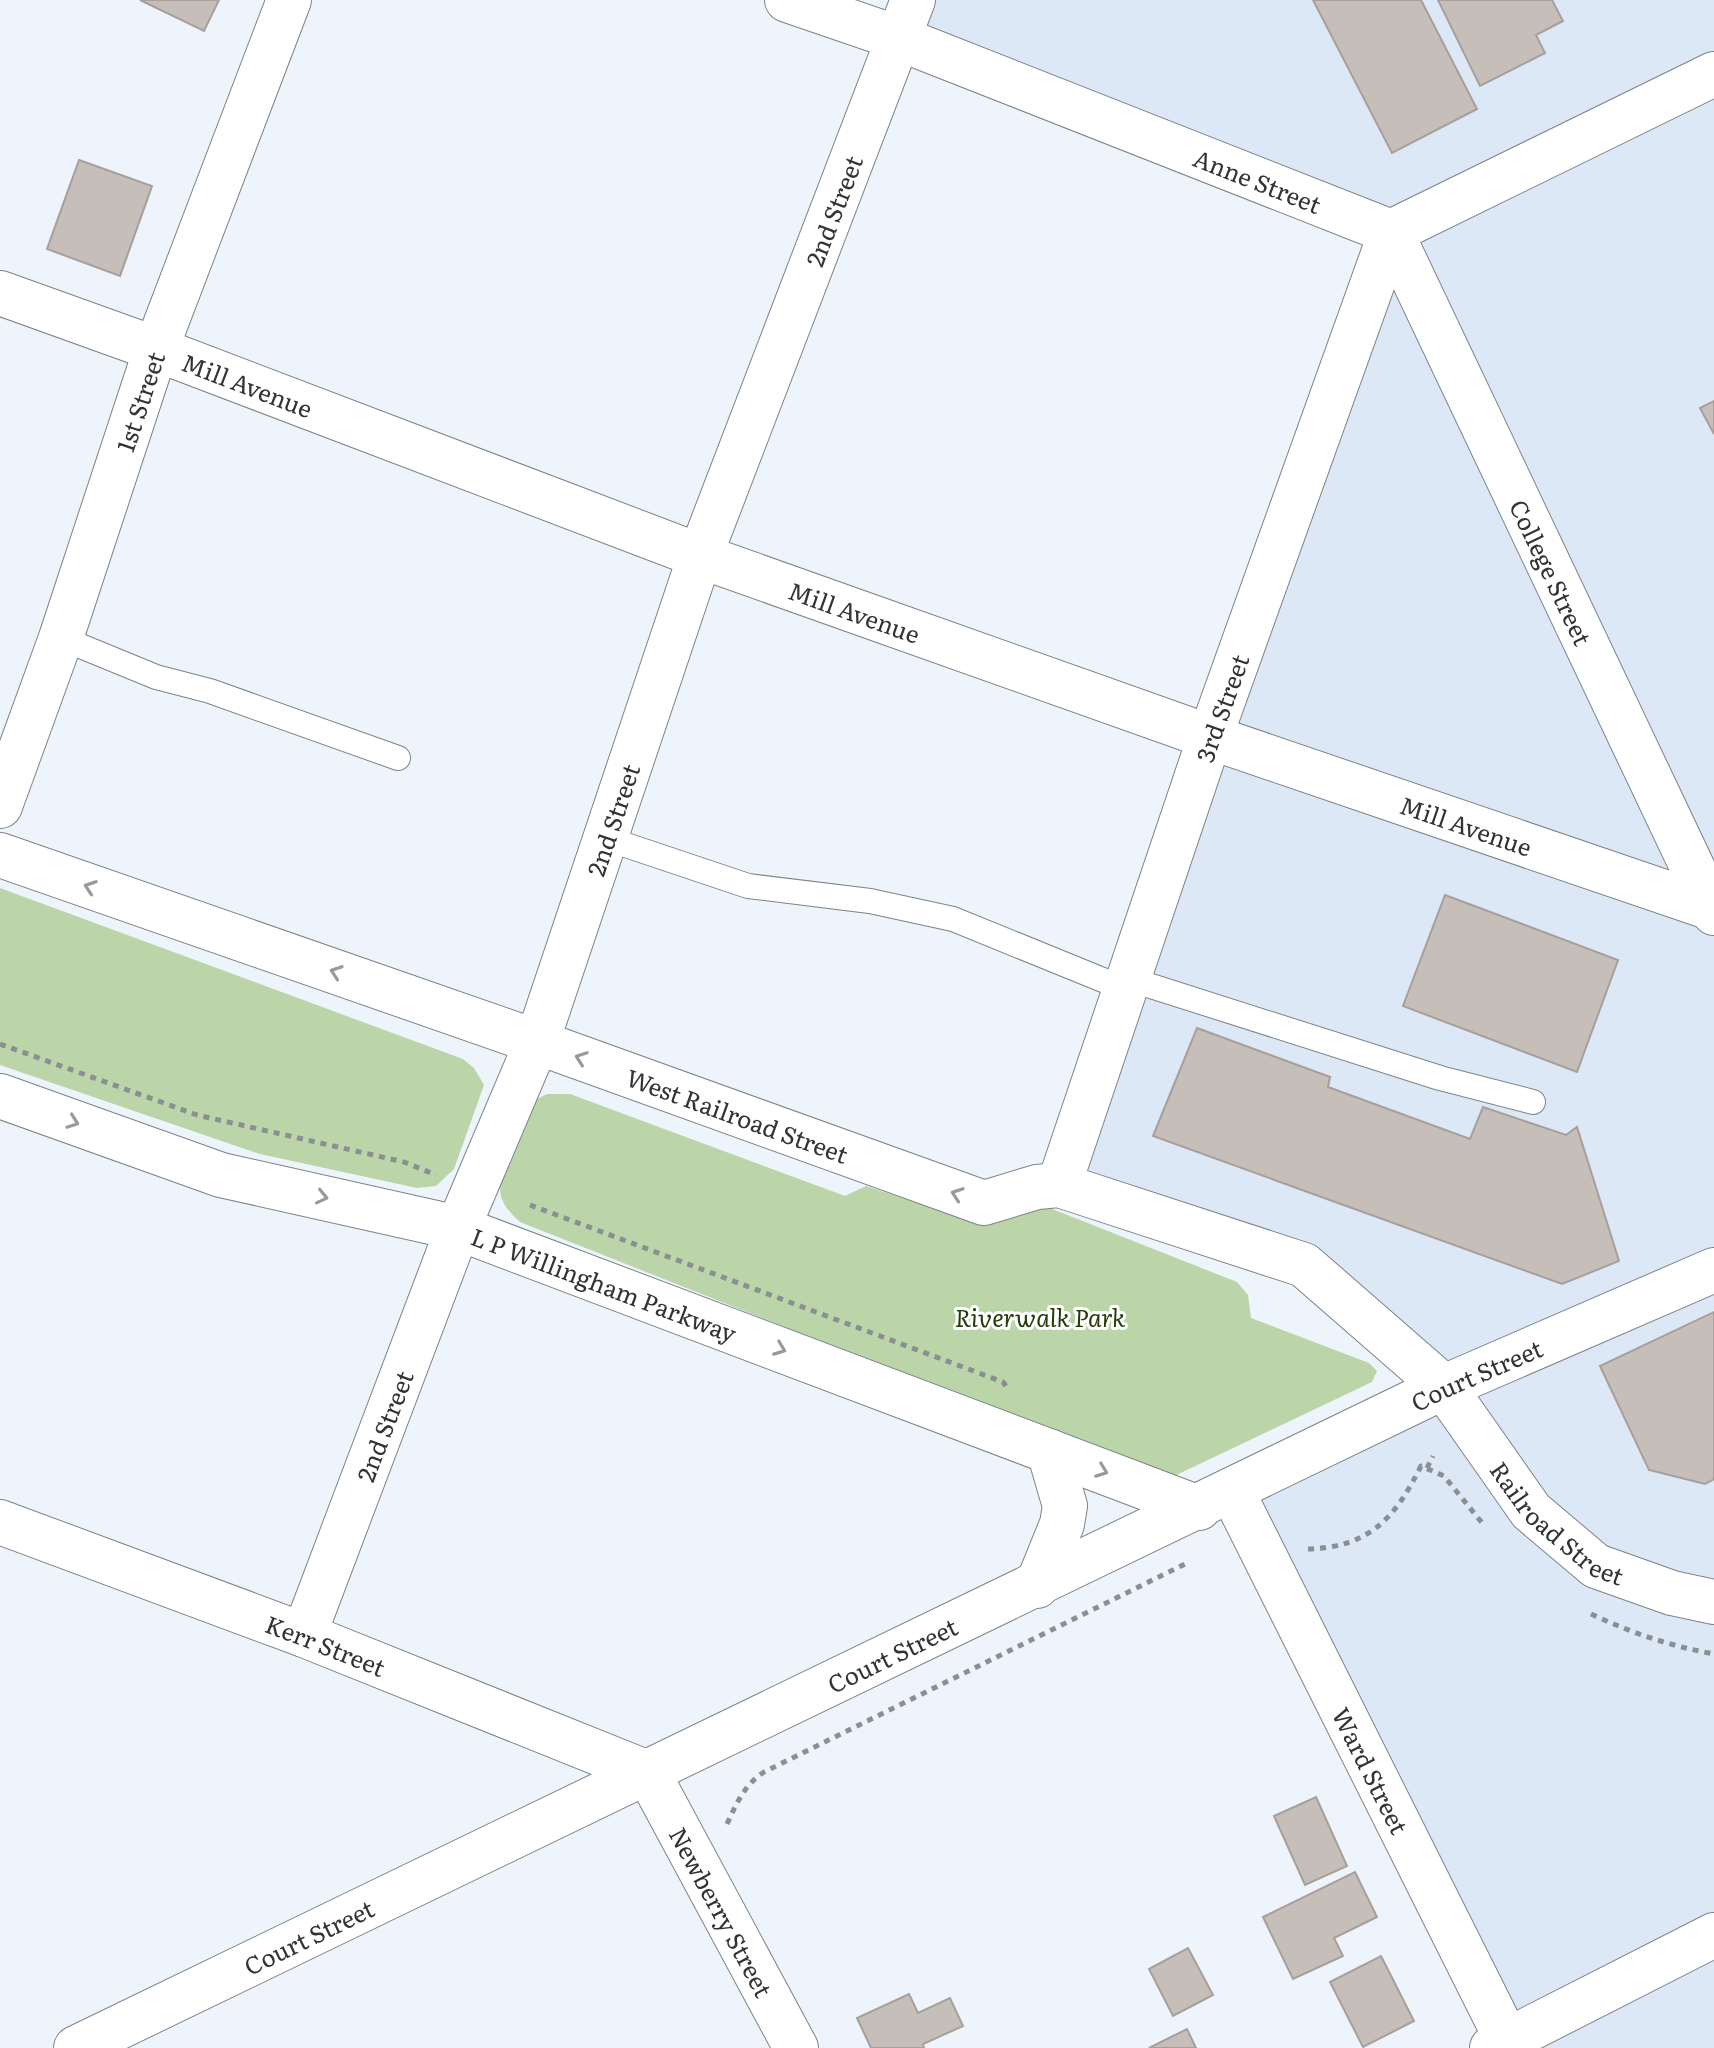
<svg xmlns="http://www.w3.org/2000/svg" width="1714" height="2048" viewBox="0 0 1714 2048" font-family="Literata,serif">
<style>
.built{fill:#dce8f5}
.green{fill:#bbd4a8}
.building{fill:#c6beb9;stroke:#a79f9b;stroke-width:2}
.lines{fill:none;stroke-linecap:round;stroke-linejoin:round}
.service-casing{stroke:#7d8389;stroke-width:26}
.minor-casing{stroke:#7d8389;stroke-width:46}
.path{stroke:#8b8f93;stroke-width:5;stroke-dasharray:6 6;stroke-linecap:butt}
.service{stroke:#fff;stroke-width:24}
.minor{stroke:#fff;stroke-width:44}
.oneway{stroke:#98999a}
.labels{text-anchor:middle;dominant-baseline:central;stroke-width:6;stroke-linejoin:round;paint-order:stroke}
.street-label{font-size:24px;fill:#313336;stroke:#fff}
.park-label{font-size:24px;font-style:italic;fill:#233c09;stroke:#fff}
</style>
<rect width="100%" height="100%" fill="#eef4fb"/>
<polygon class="built" points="915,0 1714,0 1714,2048 1492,2048 1232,1491 1443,1388 1304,1265 1059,1185 1391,232 898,38"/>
<g class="green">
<polygon points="0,888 463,1059 474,1068 484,1085 454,1169 436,1186 417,1188 260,1154 0,1065"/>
<path d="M547,1094H570L845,1196L866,1186L963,1218L1037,1203L1237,1282L1248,1295L1251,1318L1369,1363L1377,1371L1372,1382L1168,1479L520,1222C507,1210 499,1201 500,1183L535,1100Z"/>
</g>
<g class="building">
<polygon points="140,0 219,0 204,31"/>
<polygon points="1313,0 1421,0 1477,109 1392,153"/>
<polygon points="1438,0 1552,0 1563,21 1536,35 1545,53 1480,86"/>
<polygon points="79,160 152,186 120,276 47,249"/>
<polygon points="1714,401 1714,434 1700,408"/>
<polygon points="1445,895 1618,960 1577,1072 1403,1006"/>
<polygon points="1197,1028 1330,1077 1328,1087 1470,1139 1483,1107 1566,1135 1577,1127 1619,1261 1562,1284 1153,1136"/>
<polygon points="1714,1312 1714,1479 1705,1484 1649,1470 1600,1366"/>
<polygon points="1316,1797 1347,1866 1305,1885 1274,1816"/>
<polygon points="1355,1872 1377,1917 1334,1938 1343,1956 1293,1979 1263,1917"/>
<polygon points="1188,1948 1213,1995 1173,2016 1149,1969"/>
<polygon points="1381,1956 1414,2021 1363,2047 1330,1982"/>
<polygon points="909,1994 918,2013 950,1998 963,2026 923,2044 924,2048 871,2048 857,2018"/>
<polygon points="1187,2029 1196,2048 1149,2048"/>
</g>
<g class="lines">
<defs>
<g id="service">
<polyline points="61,638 156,677 210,691 398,758"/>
<polyline points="605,838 748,886 870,901 953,919 1125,989"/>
<polyline points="1129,979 1440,1078 1533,1102"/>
</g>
<g id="minor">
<path id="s1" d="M787,0L898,38L1391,232L1714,74"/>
<path id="s2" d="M1391,232L1714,913"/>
<path id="s3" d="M0,293L156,349L700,556L1210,737L1714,909"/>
<path id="s4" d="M0,806L61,638L156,349L289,0"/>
<path id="s5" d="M0,855L537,1042L984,1203L1037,1187L1059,1185L1304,1265L1444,1387L1531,1511L1596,1566L1672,1593L1714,1602"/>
<path id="s6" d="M0,1096L221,1175L458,1228L1199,1508"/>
<path id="s7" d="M1059,1185L1210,737L1391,232"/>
<path id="s8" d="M1232,1491L1511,2048"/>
<path id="s9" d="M0,1522L304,1635L648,1773L796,2048"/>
<polyline points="1037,1586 1062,1524 1065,1506 1049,1451"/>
<path id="s10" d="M304,1635L458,1228L537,1042L700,556L913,0"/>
<path id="s11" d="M76,2048L1444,1387L1714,1270"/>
<polyline points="1492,2048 1714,1935"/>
</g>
</defs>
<use href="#service" class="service-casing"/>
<use href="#minor" class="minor-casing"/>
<g class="path">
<polyline points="0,1044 197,1115 404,1162 436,1175"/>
<polyline points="530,1205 1003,1382 1008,1389"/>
<polyline points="1427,1468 1433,1456"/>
<path d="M1308,1549C1370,1547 1395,1518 1421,1466L1444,1476L1483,1524"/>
<path d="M1591,1614C1632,1633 1670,1646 1714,1654"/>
<path d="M727,1824C737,1803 744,1785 764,1772L1185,1564"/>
</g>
<use href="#service" class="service"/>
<use href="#minor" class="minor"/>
</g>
<defs><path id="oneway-chevron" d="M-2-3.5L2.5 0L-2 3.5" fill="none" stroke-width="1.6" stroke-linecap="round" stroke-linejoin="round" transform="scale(2)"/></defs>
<g class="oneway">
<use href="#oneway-chevron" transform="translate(90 887) rotate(-161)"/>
<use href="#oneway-chevron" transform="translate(336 972) rotate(-161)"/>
<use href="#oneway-chevron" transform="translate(581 1058) rotate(-160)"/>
<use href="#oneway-chevron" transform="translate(73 1122) rotate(20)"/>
<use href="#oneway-chevron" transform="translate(957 1194) rotate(-161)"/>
<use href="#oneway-chevron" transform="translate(322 1197) rotate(13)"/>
<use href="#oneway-chevron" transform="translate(780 1349) rotate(21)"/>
<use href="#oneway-chevron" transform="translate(1102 1471) rotate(21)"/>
</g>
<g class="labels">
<g class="street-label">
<text stroke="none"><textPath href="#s1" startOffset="504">Anne Street</textPath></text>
<text stroke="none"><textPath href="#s10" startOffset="1520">2nd Street</textPath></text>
<text stroke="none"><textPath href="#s3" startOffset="264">Mill Avenue</textPath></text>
<text stroke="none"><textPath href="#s4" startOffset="428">1st Street</textPath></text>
<text stroke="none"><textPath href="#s2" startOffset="376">College Street</textPath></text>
<text stroke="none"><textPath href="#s3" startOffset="912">Mill Avenue</textPath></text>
<text stroke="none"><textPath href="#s7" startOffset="504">3rd Street</textPath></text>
<text stroke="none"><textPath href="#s10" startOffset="872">2nd Street</textPath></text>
<text stroke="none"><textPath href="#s3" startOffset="1560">Mill Avenue</textPath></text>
<text stroke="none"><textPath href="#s5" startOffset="782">West Railroad Street</textPath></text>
<text stroke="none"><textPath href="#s6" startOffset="634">L P Willingham Parkway</textPath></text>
<text stroke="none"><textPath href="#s11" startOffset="1554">Court Street</textPath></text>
<text stroke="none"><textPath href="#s10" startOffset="224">2nd Street</textPath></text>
<text stroke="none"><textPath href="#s5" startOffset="1744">Railroad Street</textPath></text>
<text stroke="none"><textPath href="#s9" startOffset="348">Kerr Street</textPath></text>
<text stroke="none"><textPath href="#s11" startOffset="906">Court Street</textPath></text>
<text stroke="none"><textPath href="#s8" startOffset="312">Ward Street</textPath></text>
<text stroke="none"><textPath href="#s9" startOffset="852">Newberry Street</textPath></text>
<text stroke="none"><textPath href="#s11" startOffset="258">Court Street</textPath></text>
</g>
<g class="park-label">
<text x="1040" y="1316">Riverwalk Park</text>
</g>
</g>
</svg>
